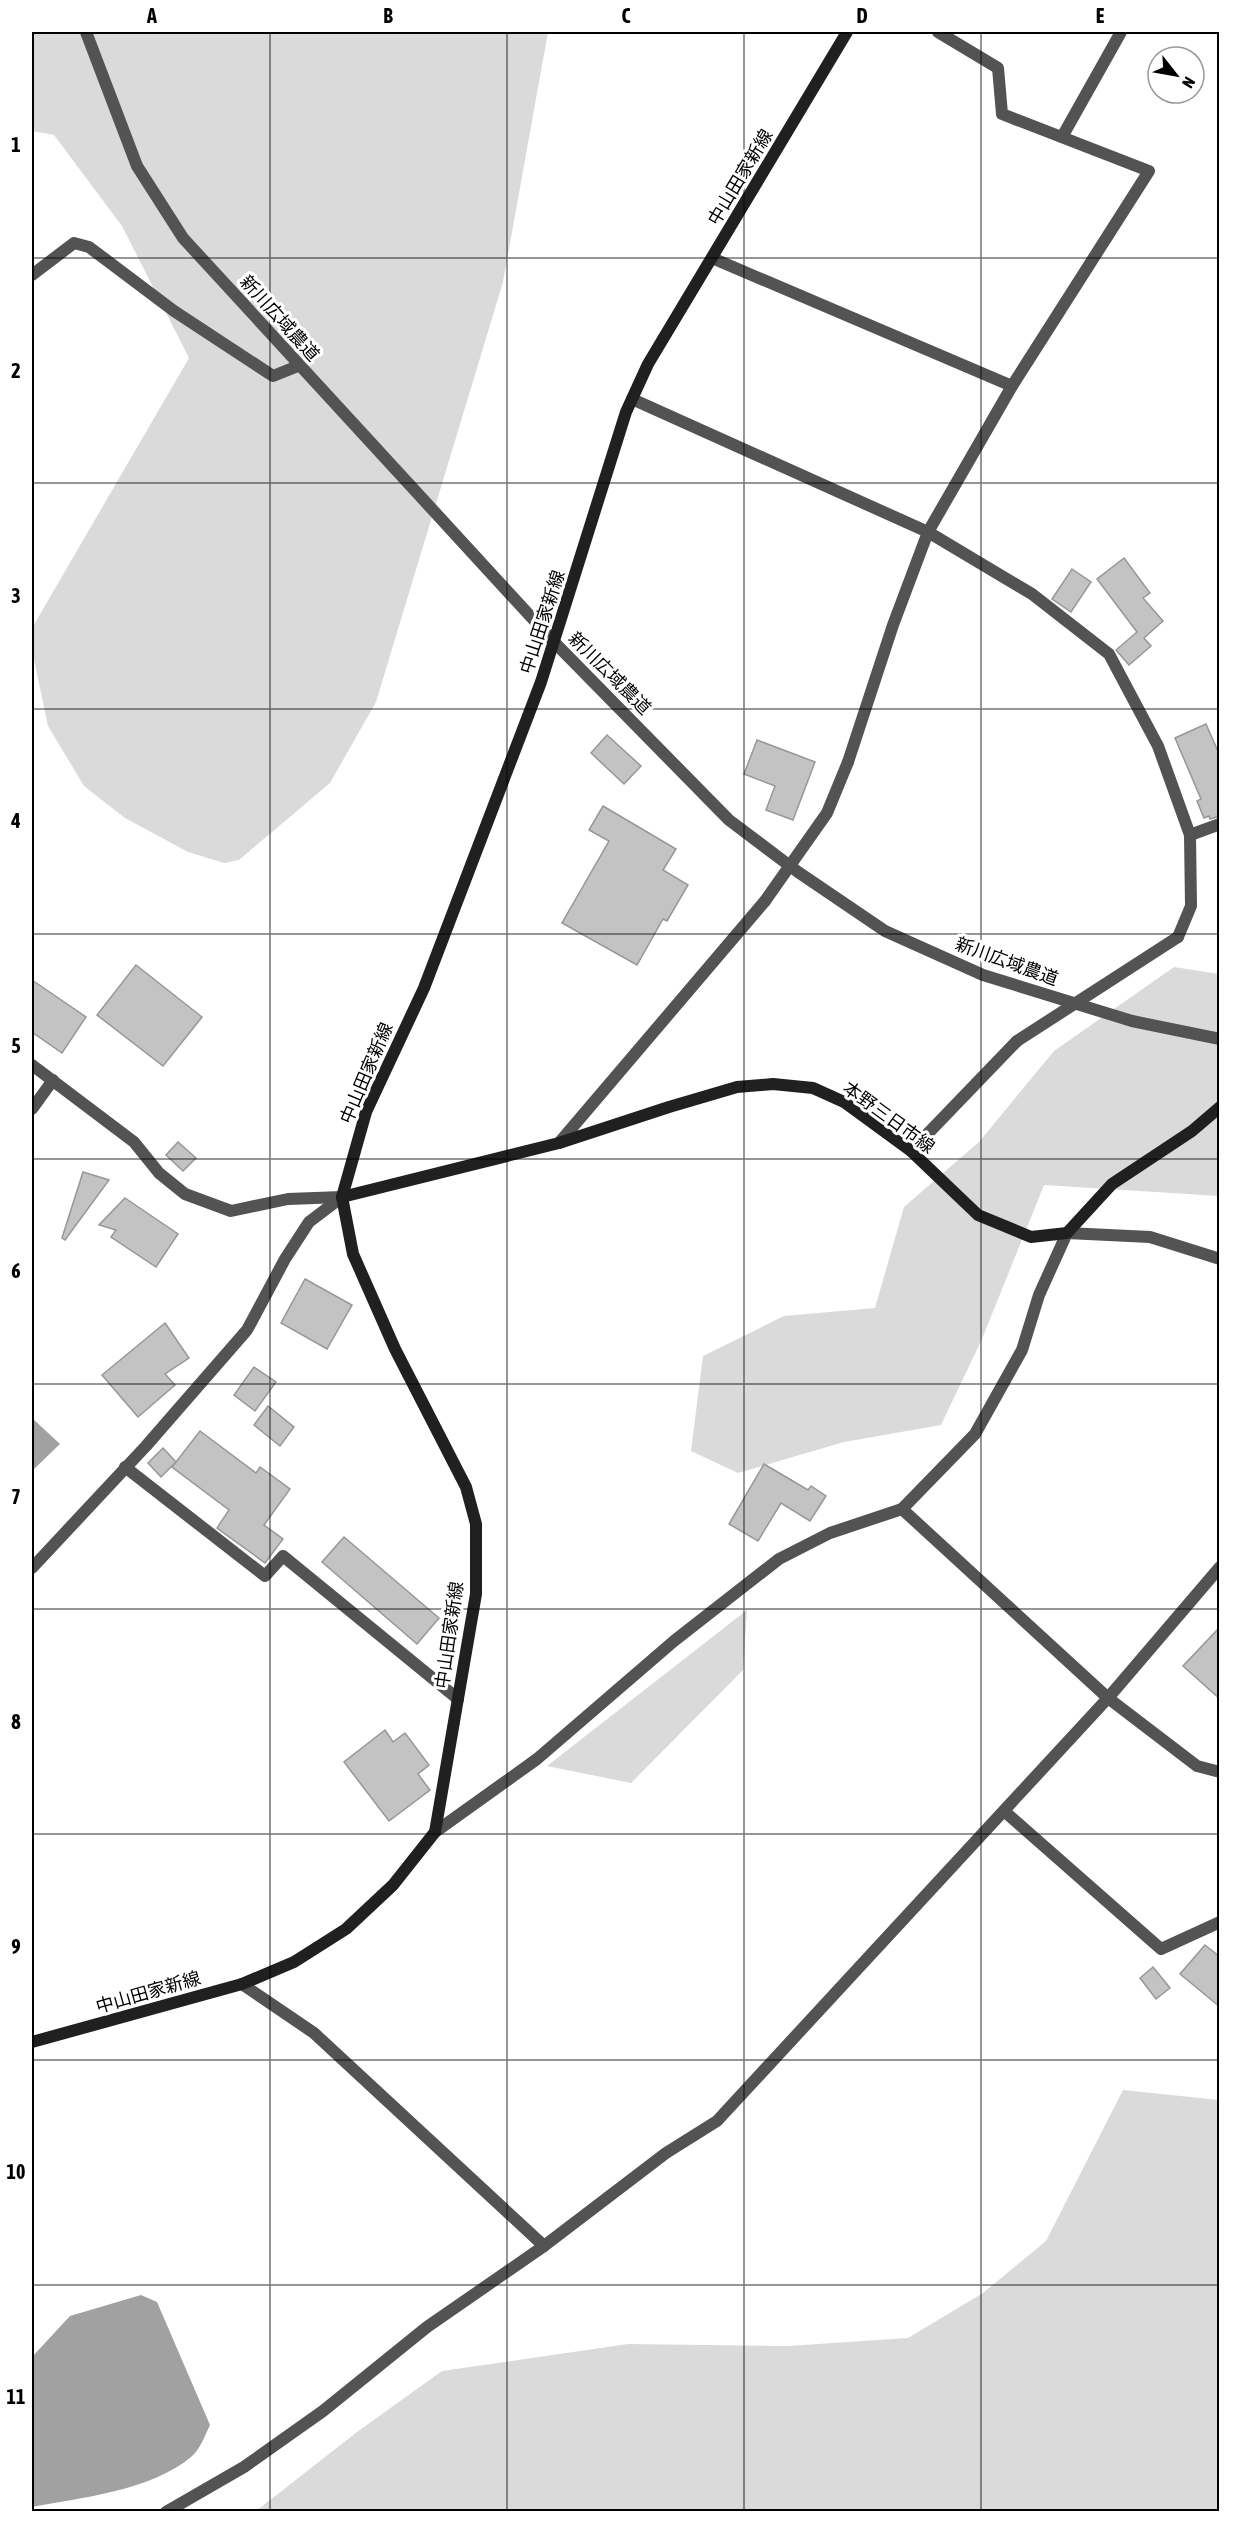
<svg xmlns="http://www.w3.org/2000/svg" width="1251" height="2543" viewBox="0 0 1251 2543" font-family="'Asap Condensed','Noto Sans JP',sans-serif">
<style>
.green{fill:#dadada}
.water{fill:#a1a1a1}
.building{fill:#c3c3c3;stroke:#979797;stroke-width:1.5}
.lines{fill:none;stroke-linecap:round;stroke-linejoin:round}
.minor{stroke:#535353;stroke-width:12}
.tertiary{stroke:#535353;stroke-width:12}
.secondary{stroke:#202020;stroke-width:12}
.minor-bridge{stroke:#535353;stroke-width:12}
.grid{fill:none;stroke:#000;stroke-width:1.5;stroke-opacity:0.55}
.labels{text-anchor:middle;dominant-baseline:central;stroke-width:6;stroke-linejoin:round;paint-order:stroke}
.street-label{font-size:18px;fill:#000;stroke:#fff}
.neatline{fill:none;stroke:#000;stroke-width:2}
.grid-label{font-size:20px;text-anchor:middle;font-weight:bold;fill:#000}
</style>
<rect width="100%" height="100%" fill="#fff"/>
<g class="green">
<polygon points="32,32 548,32 503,282 376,702 330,783 239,860 224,863 188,852 125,818 84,786 48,726 32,650 32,628 189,358 122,226 54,135 32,131"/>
<polygon points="1174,967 1219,974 1219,1196 1044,1185 982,1339 941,1425 844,1442 738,1473 691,1451 703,1356 784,1316 875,1308 904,1207 979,1142 1054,1051"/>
<polygon points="747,1610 743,1670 631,1783 547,1766"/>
<polygon points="1123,2090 1219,2100 1219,2511 256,2511 357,2432 442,2371 628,2344 788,2346 908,2338 983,2293 1046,2241"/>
</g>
<g class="water">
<polygon points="32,1418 60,1444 32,1471"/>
<path d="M141,2295L157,2302L210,2425C205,2435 200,2450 191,2457C152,2490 81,2498 32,2507V2357L70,2316Z"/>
</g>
<g class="building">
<polygon points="1124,558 1150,593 1143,598 1163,621 1144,638 1151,646 1129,665 1116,650 1137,632 1097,579"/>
<polygon points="1072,569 1091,582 1071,612 1052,599"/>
<polygon points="1206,724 1220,756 1220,816 1210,819 1209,816 1204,818 1197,801 1201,799 1175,738"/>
<polygon points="607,735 641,766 624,784 591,753"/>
<polygon points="757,740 815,762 793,820 766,810 775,786 744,774"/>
<polygon points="603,806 676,849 663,870 688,885 667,921 663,919 637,965 562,923 609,841 589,830"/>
<polygon points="136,965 202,1017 163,1066 97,1015"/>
<polygon points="32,980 86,1017 62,1053 32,1032"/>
<polygon points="178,1142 196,1158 183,1171 166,1155"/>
<polygon points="83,1172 109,1180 65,1240 62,1238"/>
<polygon points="125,1198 178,1234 156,1267 111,1237 116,1230 99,1225"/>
<polygon points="305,1279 352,1305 327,1349 281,1323"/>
<polygon points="165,1323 189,1358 165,1374 175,1385 138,1417 102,1375"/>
<polygon points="254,1367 276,1382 255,1411 234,1395"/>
<polygon points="268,1406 294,1427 280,1446 254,1425"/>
<polygon points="200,1431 256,1473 260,1467 290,1489 264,1525 283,1539 265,1563 217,1528 229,1510 172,1467"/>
<polygon points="163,1448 176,1462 161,1477 148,1463"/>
<polygon points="764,1464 808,1490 811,1486 826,1496 810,1521 781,1503 758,1541 729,1524"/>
<polygon points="344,1537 439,1618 417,1644 322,1562"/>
<polygon points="1220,1627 1220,1699 1183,1666"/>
<polygon points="385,1730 393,1742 405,1733 429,1765 418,1774 430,1790 389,1821 344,1762"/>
<polygon points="1205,1945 1220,1957 1220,2007 1180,1974"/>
<polygon points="1153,1967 1170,1988 1156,1999 1140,1978"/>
</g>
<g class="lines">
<g class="minor">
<polyline points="1062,137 1121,32"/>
<polyline points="712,258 1012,386"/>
<polyline points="32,275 74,243 89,247 174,311 273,376 298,366"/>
<polyline points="632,399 928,532 1032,594 1109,654 1158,746 1190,835 1191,906 1178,937"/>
<polyline points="848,762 893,625 928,532 1012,386 1149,171 1002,114 998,68 938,32"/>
<polyline points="1190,835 1220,824"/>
<polyline points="32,1065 134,1142 159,1173 185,1194 231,1211 288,1199 342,1197"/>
<polyline points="32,1109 53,1080"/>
<polyline points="559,1143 765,901"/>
<polyline points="911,1151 1017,1041"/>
<polyline points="125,1467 265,1576 283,1556 458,1699"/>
<polyline points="902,1509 1108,1698 1197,1766 1220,1772"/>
<polyline points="32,1568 146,1446 247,1330 285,1259 309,1222 342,1197"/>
<polyline points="1004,1811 1161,1949 1220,1922"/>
<polyline points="435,1832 537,1759 674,1641 779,1559 830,1533 902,1509 975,1434 1022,1350 1039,1295 1067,1233 1150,1237 1220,1259"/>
<polyline points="242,1984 314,2033 544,2246"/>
<polyline points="166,2512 244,2467 323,2411 427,2327 544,2246 666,2153 717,2121 1108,1698 1220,1567"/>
</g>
<polyline class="tertiary" points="86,32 137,166 183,238 555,643 729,820 798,872 885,931 983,975 1132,1021 1220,1039"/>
<g class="secondary">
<polyline points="342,1197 559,1143 669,1107 737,1087 773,1084 813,1088 844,1102 911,1151 978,1215 1031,1237 1067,1233 1112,1184 1192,1131 1220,1107"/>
<polyline points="32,2042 242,1984 294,1962 346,1929 393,1885 435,1832 476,1594 476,1524 466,1487 395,1349 353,1254 342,1197 366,1112 424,988 541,682 626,412 648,364 847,32"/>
</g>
<g class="minor-bridge">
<polyline points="765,901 827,813 848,762"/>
<polyline points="1017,1041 1178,937"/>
</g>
</g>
<path class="grid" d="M270,32V2512M507,32V2512M744,32V2512M981,32V2512M32,258H1220M32,483H1220M32,709H1220M32,934H1220M32,1159H1220M32,1384H1220M32,1609H1220M32,1834H1220M32,2060H1220M32,2285H1220"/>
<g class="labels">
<g class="street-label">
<text transform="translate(740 177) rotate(-59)">中山田家新線</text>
<text transform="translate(280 318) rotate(48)">新川広域農道</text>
<text transform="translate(542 622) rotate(-72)">中山田家新線</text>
<text transform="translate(610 673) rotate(45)">新川広域農道</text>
<text transform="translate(1007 961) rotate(20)">新川広域農道</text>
<text transform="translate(366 1073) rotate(-67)">中山田家新線</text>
<text transform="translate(889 1117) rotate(36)">本野三日市線</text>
<text transform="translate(449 1635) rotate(-82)">中山田家新線</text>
<text transform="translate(148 1992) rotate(-16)">中山田家新線</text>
</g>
</g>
<rect width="1251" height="2543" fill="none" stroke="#ffffff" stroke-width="66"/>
<g transform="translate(1176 75) rotate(121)"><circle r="28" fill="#ffffff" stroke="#999999" stroke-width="1.5"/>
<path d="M0-4.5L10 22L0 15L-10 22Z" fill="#000000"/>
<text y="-9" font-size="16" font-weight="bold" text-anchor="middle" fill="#000000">N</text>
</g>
<rect x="33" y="33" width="1185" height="2477" class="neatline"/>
<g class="grid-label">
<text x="152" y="23">A</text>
<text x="388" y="23">B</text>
<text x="626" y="23">C</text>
<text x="862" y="23">D</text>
<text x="1100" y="23">E</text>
<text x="16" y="152">1</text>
<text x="16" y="378">2</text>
<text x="16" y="603">3</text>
<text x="16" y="828">4</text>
<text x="16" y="1053">5</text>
<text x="16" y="1278">6</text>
<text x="16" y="1504">7</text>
<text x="16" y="1729">8</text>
<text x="16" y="1954">9</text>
<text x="16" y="2179">10</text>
<text x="16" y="2404">11</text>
</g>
</svg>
